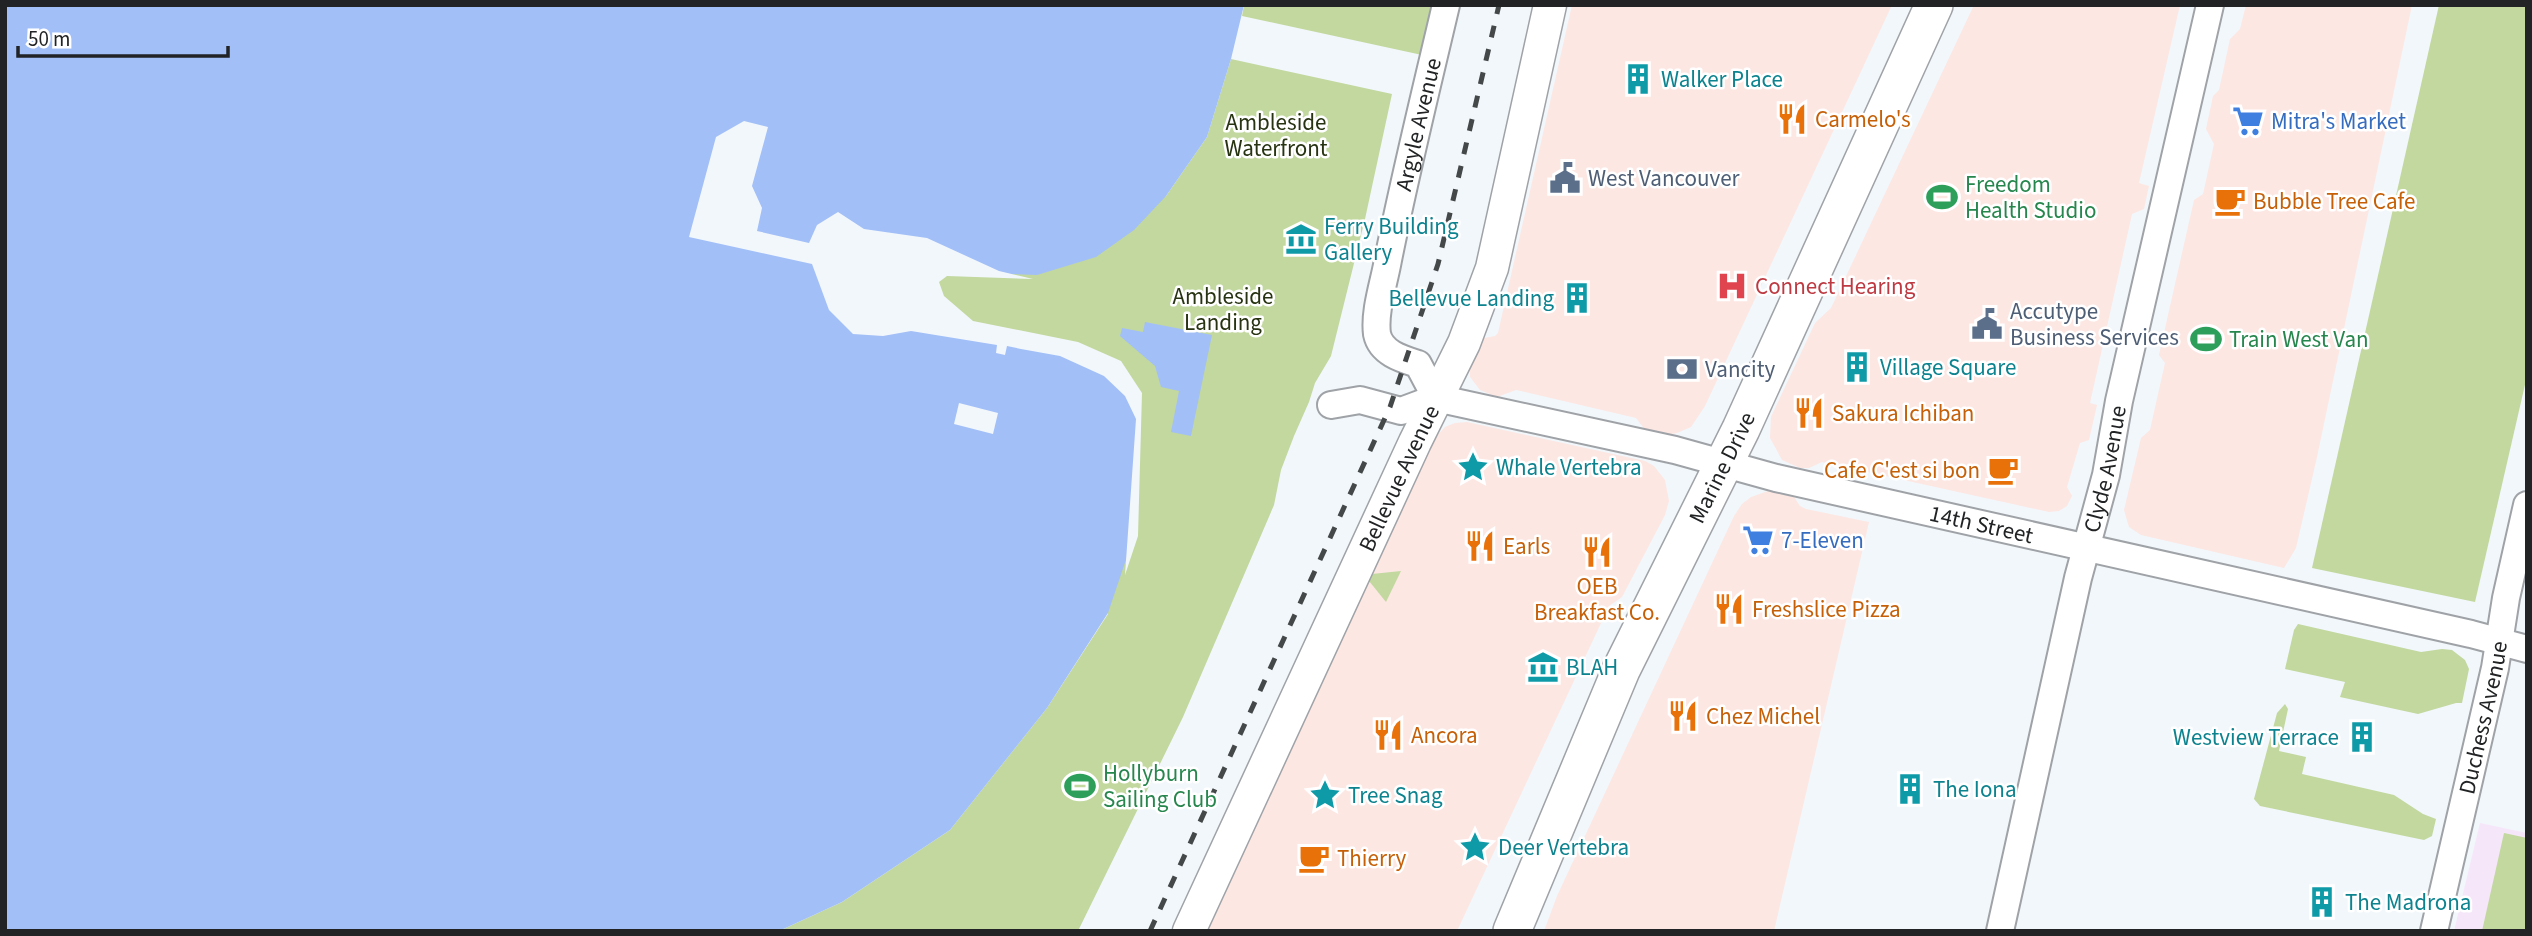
<svg xmlns="http://www.w3.org/2000/svg" width="2532" height="936" viewBox="0 0 2532 936" font-family="'Source Sans 3',sans-serif">
<style>
.commercial{fill:#fce7e3}
.education{fill:#f6e6f9}
.green{fill:#c2d89f}
.water{fill:#a2bff8}
.pier{fill:#f2f7fb}
.lines{fill:none;stroke-linecap:round;stroke-linejoin:round}
.minor-casing{stroke:#9fa3a7;stroke-width:30}
.tertiary-casing{stroke:#9fa3a7;stroke-width:35}
.secondary-casing{stroke:#9fa3a7;stroke-width:40}
.minor{stroke:#fff;stroke-width:26}
.tertiary{stroke:#fff;stroke-width:32}
.secondary{stroke:#fff;stroke-width:37}
.rail{stroke:#454849;stroke-width:5;stroke-dasharray:12 12;stroke-linecap:butt}
.labels{text-anchor:middle;dominant-baseline:central;stroke-width:5;stroke-linejoin:round;paint-order:stroke}
.culture-label{font-size:23px;fill:#0d838f;stroke:#fff;text-anchor:start}
.food-label{font-size:23px;fill:#c56008;stroke:#fff;text-anchor:start}
.shop-label{font-size:23px;fill:#366cbe;stroke:#fff;text-anchor:start}
.park-label{font-size:23px;fill:#273311;stroke:#fff}
.street-label{font-size:23px;fill:#212324;stroke:#fff}
.service-label{font-size:23px;fill:#4e5e75;stroke:#fff;text-anchor:start}
.leisure-label{font-size:23px;fill:#27864d;stroke:#fff;text-anchor:start}
.health-label{font-size:23px;fill:#be3a42;stroke:#fff;text-anchor:start}
</style>
<rect width="100%" height="100%" fill="#f2f7fb"/>
<g class="commercial">
<polygon points="1572,5 1892,5 1705,406 1691,427 1677,433 1666,435 1646,431 1636,418 1516,390 1497,397 1480,390 1470,377 1470,368 1480,344 1484,338 1495,336 1498,333"/>
<polygon points="1974,5 2180,5 2139,183 2149,186 2144,209 2132,214 2090,403 2097,405 2089,440 2080,443 2067,487 2072,496 2067,506 2059,511 2049,512 1822,462 1809,468 1800,468 1782,460 1770,438 1771,417 1815,323 1831,308"/>
<polygon points="2246,5 2412,5 2317,457 2296,548 2284,568 2141,535 2129,527 2124,510 2141,438 2150,430 2165,363 2159,355 2194,200 2203,194 2214,144 2206,129 2213,96 2219,90 2230,39 2240,29"/>
<polygon points="1467,422 1645,461 1654,466 1665,480 1669,501 1665,515 1622,597 1609,606 1457,931 1208,931 1432,441 1445,427 1455,423"/>
<polygon points="1768,491 1794,497 1800,506 1806,509 1869,522 1774,931 1544,931 1557,896 1734,516 1742,504 1751,497"/>
</g>
<polygon class="education" points="2480,823 2527,833 2527,931 2454,931"/>
<g class="green">
<polygon points="1244,5 1433,5 1422,55 1242,16"/>
<polygon points="2439,5 2527,5 2527,376 2475,602 2312,568"/>
<polygon points="1231,59 1392,94 1365,219 1331,356 1315,383 1309,402 1294,436 1281,470 1274,505 1183,717 1078,931 779,931 842,902 950,830 1047,708 1108,614 974,325 941,298 935,280 946,272 1166,196 1207,137"/>
<polygon points="1401,571 1386,602 1369,581 1372,574"/>
<polygon points="2298,624 2421,652 2442,649 2452,650 2465,660 2469,669 2462,703 2456,703 2418,714 2340,697 2345,682 2285,669 2294,630"/>
<polygon points="2285,704 2288,709 2279,751 2306,757 2302,774 2394,795 2423,814 2436,819 2432,836 2424,840 2260,806 2254,799 2277,713"/>
<polygon points="2504,833 2527,838 2527,931 2482,931"/>
</g>
<g class="water">
<polygon points="5,5 1244,5 1231,59 1207,137 1166,196 1134,230 1096,257 1037,275 946,272 935,280 941,298 974,325 1076,345 1139,393 1134,536 1108,613 1047,708 950,830 842,902 779,931 5,931"/>
<polygon points="1145,322 1212,335 1191,436 1171,432 1179,391 1161,387 1155,366 1120,336 1122,328 1143,332"/>
</g>
<g class="pier">
<polygon points="744,121 768,127 752,186 762,208 757,231 809,243 817,225 838,212 864,229 927,238 999,271 1033,279 947,276 939,282 944,296 973,321 1078,342 1121,361 1142,393 1138,536 1125,575 1136,419 1125,396 1104,376 1060,356 1021,349 1007,346 1005,355 996,353 997,345 911,331 883,336 853,334 829,310 812,264 689,237 716,137"/>
<polygon points="959,403 998,413 993,434 954,424"/>
</g>
<g class="lines">
<defs>
<g id="minor">
<path id="s1" d="M1436,398L1675,450L1776,478L2471,634L2527,649"/>
<path id="s2" d="M1436,398L1418,364C1402,359 1381,353 1377,334C1374,311 1384,283 1388,260C1405,175 1426,90 1446,5"/>
<polyline points="1331,405 1360,400 1401,411 1436,398"/>
<path id="s3" d="M2000,931L2078,578L2106,475L2119,401L2210,5"/>
<path id="s4" d="M2434,931L2495,668L2506,598L2527,505"/>
</g>
<g id="tertiary">
<path id="s5" d="M1189,931L1415,442L1464,343L1492,268L1550,5"/>
</g>
<g id="secondary">
<path id="s6" d="M1512,931L1621,670L1741,429L1934,5"/>
</g>
</defs>
<use href="#minor" class="minor-casing"/>
<use href="#tertiary" class="tertiary-casing"/>
<use href="#secondary" class="secondary-casing"/>
<use href="#minor" class="minor"/>
<use href="#tertiary" class="tertiary"/>
<use href="#secondary" class="secondary"/>
<polyline class="rail" points="1150,931 1390,407 1438,264 1499,5"/>
</g>
<defs>
<symbol id="building-bare" viewBox="-9 -9 18 18"><path d="M-4-6H4V6H1V3H-1V6H-4ZM-2.5-4.3h1.7v1.8h-1.7ZM.8-4.3h1.7v1.8H.8ZM-2.5-1h1.7V.8h-1.7ZM.8-1h1.7V.8H.8Z" fill="#0f9aa8" stroke="#fff" stroke-width="2.5" paint-order="stroke"/></symbol>
<symbol id="restaurant-bare" viewBox="-9 -9 18 18"><path d="M-5-6h1v4h1v-4h1v4h1v-4h1v5L-1.5 .5V6h-2V.5L-5-1ZM5-6V6H3V1.5H1.5Q1.5-4 5-6Z" fill="#e8710a" stroke="#fff" stroke-width="2.5" paint-order="stroke"/></symbol>
<symbol id="supermarket-bare" viewBox="-9 -9 18 18"><path d="M-6-5.5h2.5l.6 2H6L4.5 2H-2.5L-4.4-4H-6ZM-1.5 3.2a1.3 1.3 0 1 0 .1 0ZM3 3.2a1.3 1.3 0 1 0 .1 0Z" fill="#3f7fe0" stroke="#fff" stroke-width="2.5" paint-order="stroke"/></symbol>
<symbol id="civic-bare" viewBox="-9 -9 18 18"><path d="M-.6-6.5H3V-4.5H.6V-3L4-1V1h2V6H-6V1h2V-1L-.6-3ZM-1.2 2.5V6h2.4V2.5Z" fill="#5c6f8a" stroke="#fff" stroke-width="2.5" paint-order="stroke"/></symbol>
<symbol id="stadium-bare" viewBox="-9 -9 18 18"><path d="M0-5a6.5 5 0 1 0 0 10a6.5 5 0 1 0 0-10ZM-3.5-1.8h7v3.6h-7Z" fill="#2e9e5b" stroke="#fff" stroke-width="2.5" paint-order="stroke"/></symbol>
<symbol id="cafe-bare" viewBox="-9 -9 18 18"><path d="M-5.5-4.5H6V0H3Q3 3.5 0 3.5H-2.5Q-5.5 3.5-5.5 0ZM3-3.2v2h1.7v-2ZM-6 4.5H4V6H-6Z" fill="#e8710a" stroke="#fff" stroke-width="2.5" paint-order="stroke"/></symbol>
<symbol id="museum-bare" viewBox="-9 -9 18 18"><path d="M0-6L6-3V-2H-6V-3ZM-5-1h2V3h-2ZM-1-1h2V3h-2ZM3-1h2V3H3ZM-6 4H6V6H-6Z" fill="#0f9aa8" stroke="#fff" stroke-width="2.5" paint-order="stroke"/></symbol>
<symbol id="hospital-bare" viewBox="-9 -9 18 18"><path d="M-5-5h3v3.5h4V-5h3V5h-3V1.5h-4V5h-3Z" fill="#e0444e" stroke="#fff" stroke-width="2.5" paint-order="stroke"/></symbol>
<symbol id="bank-bare" viewBox="-9 -9 18 18"><path d="M-6-4H6V4H-6ZM0-2.3a2.3 2.3 0 1 0 0 4.6a2.3 2.3 0 1 0 0-4.6Z" fill="#5c6f8a" stroke="#fff" stroke-width="2.5" paint-order="stroke"/></symbol>
<symbol id="sight-bare" viewBox="-9 -9 18 18"><path d="M0-6L1.8-2.2L6-1.7L2.9 1.2L3.7 5.4L0 3.3L-3.7 5.4L-2.9 1.2L-6-1.7L-1.8-2.2Z" fill="#0f9aa8" stroke="#fff" stroke-width="2.5" paint-order="stroke"/></symbol>
</defs>
<g fill-rule="evenodd">
<use href="#building-bare" x="1616" y="57" width="44" height="44"/>
<use href="#restaurant-bare" x="1770" y="97" width="44" height="44"/>
<use href="#supermarket-bare" x="2226" y="99" width="44" height="44"/>
<use href="#civic-bare" x="1543" y="156" width="44" height="44"/>
<use href="#stadium-bare" x="1920" y="175" width="44" height="44"/>
<use href="#cafe-bare" x="2208" y="179" width="44" height="44"/>
<use href="#museum-bare" x="1279" y="217" width="44" height="44"/>
<use href="#hospital-bare" x="1710" y="264" width="44" height="44"/>
<use href="#building-bare" x="1555" y="276" width="44" height="44"/>
<use href="#civic-bare" x="1965" y="302" width="44" height="44"/>
<use href="#stadium-bare" x="2184" y="317" width="44" height="44"/>
<use href="#building-bare" x="1835" y="345" width="44" height="44"/>
<use href="#bank-bare" x="1660" y="347" width="44" height="44"/>
<use href="#restaurant-bare" x="1787" y="391" width="44" height="44"/>
<use href="#sight-bare" x="1451" y="445" width="44" height="44"/>
<use href="#cafe-bare" x="1981" y="448" width="44" height="44"/>
<use href="#supermarket-bare" x="1736" y="518" width="44" height="44"/>
<use href="#restaurant-bare" x="1458" y="524" width="44" height="44"/>
<use href="#restaurant-bare" x="1575" y="530" width="44" height="44"/>
<use href="#restaurant-bare" x="1707" y="587" width="44" height="44"/>
<use href="#museum-bare" x="1521" y="645" width="44" height="44"/>
<use href="#restaurant-bare" x="1661" y="694" width="44" height="44"/>
<use href="#restaurant-bare" x="1366" y="713" width="44" height="44"/>
<use href="#building-bare" x="2340" y="715" width="44" height="44"/>
<use href="#stadium-bare" x="1058" y="764" width="44" height="44"/>
<use href="#building-bare" x="1888" y="767" width="44" height="44"/>
<use href="#sight-bare" x="1303" y="773" width="44" height="44"/>
<use href="#sight-bare" x="1453" y="825" width="44" height="44"/>
<use href="#cafe-bare" x="1292" y="836" width="44" height="44"/>
<use href="#building-bare" x="2300" y="880" width="44" height="44"/>
</g>
<g class="labels">
<g class="culture-label">
<text x="1661" y="79">Walker Place</text>
<text x="1324" y="226">Ferry Building<tspan x="1324" dy="26">Gallery</tspan></text>
<text x="1554" y="298" text-anchor="end">Bellevue Landing</text>
<text x="1880" y="367">Village Square</text>
<text x="1496" y="467">Whale Vertebra</text>
<text x="1566" y="667">BLAH</text>
<text x="2339" y="737" text-anchor="end">Westview Terrace</text>
<text x="1933" y="789">The Iona</text>
<text x="1348" y="795">Tree Snag</text>
<text x="1498" y="847">Deer Vertebra</text>
<text x="2345" y="902">The Madrona</text>
</g>
<g class="food-label">
<text x="1815" y="119">Carmelo's</text>
<text x="2253" y="201">Bubble Tree Cafe</text>
<text x="1832" y="413">Sakura Ichiban</text>
<text x="1980" y="470" text-anchor="end">Cafe C'est si bon</text>
<text x="1503" y="546">Earls</text>
<text x="1597" y="586" text-anchor="middle">OEB<tspan x="1597" dy="26">Breakfast Co.</tspan></text>
<text x="1752" y="609">Freshslice Pizza</text>
<text x="1706" y="716">Chez Michel</text>
<text x="1411" y="735">Ancora</text>
<text x="1337" y="858">Thierry</text>
</g>
<g class="shop-label">
<text x="2271" y="121">Mitra's Market</text>
<text x="1781" y="540">7-Eleven</text>
</g>
<g class="park-label">
<text x="1276" y="122">Ambleside<tspan x="1276" dy="26">Waterfront</tspan></text>
<text x="1223" y="296">Ambleside<tspan x="1223" dy="26">Landing</tspan></text>
</g>
<g class="street-label">
<text stroke="none"><textPath href="#s2" startOffset="306">Argyle Avenue</textPath></text>
<text stroke="none"><textPath href="#s6" startOffset="509">Marine Drive</textPath></text>
<text stroke="none"><textPath href="#s3" startOffset="474">Clyde Avenue</textPath></text>
<text stroke="none"><textPath href="#s5" startOffset="499">Bellevue Avenue</textPath></text>
<text stroke="none"><textPath href="#s1" startOffset="560">14th Street</textPath></text>
<text stroke="none"><textPath href="#s4" startOffset="219">Duchess Avenue</textPath></text>
</g>
<g class="service-label">
<text x="1588" y="178">West Vancouver</text>
<text x="2010" y="311">Accutype<tspan x="2010" dy="26">Business Services</tspan></text>
<text x="1705" y="369">Vancity</text>
</g>
<g class="leisure-label">
<text x="1965" y="184">Freedom<tspan x="1965" dy="26">Health Studio</tspan></text>
<text x="2229" y="339">Train West Van</text>
<text x="1103" y="773">Hollyburn<tspan x="1103" dy="26">Sailing Club</tspan></text>
</g>
<g class="health-label">
<text x="1755" y="286">Connect Hearing</text>
</g>
</g>
<rect width="2532" height="936" fill="none" stroke="#212324" stroke-width="14"/>
<path d="M18 46v10h210v-10" fill="none" stroke="#212324" stroke-width="3.5"/>
<text x="28" y="46" font-size="21" fill="#212324" stroke="#ffffff" stroke-width="5" paint-order="stroke">50 m</text>
</svg>
